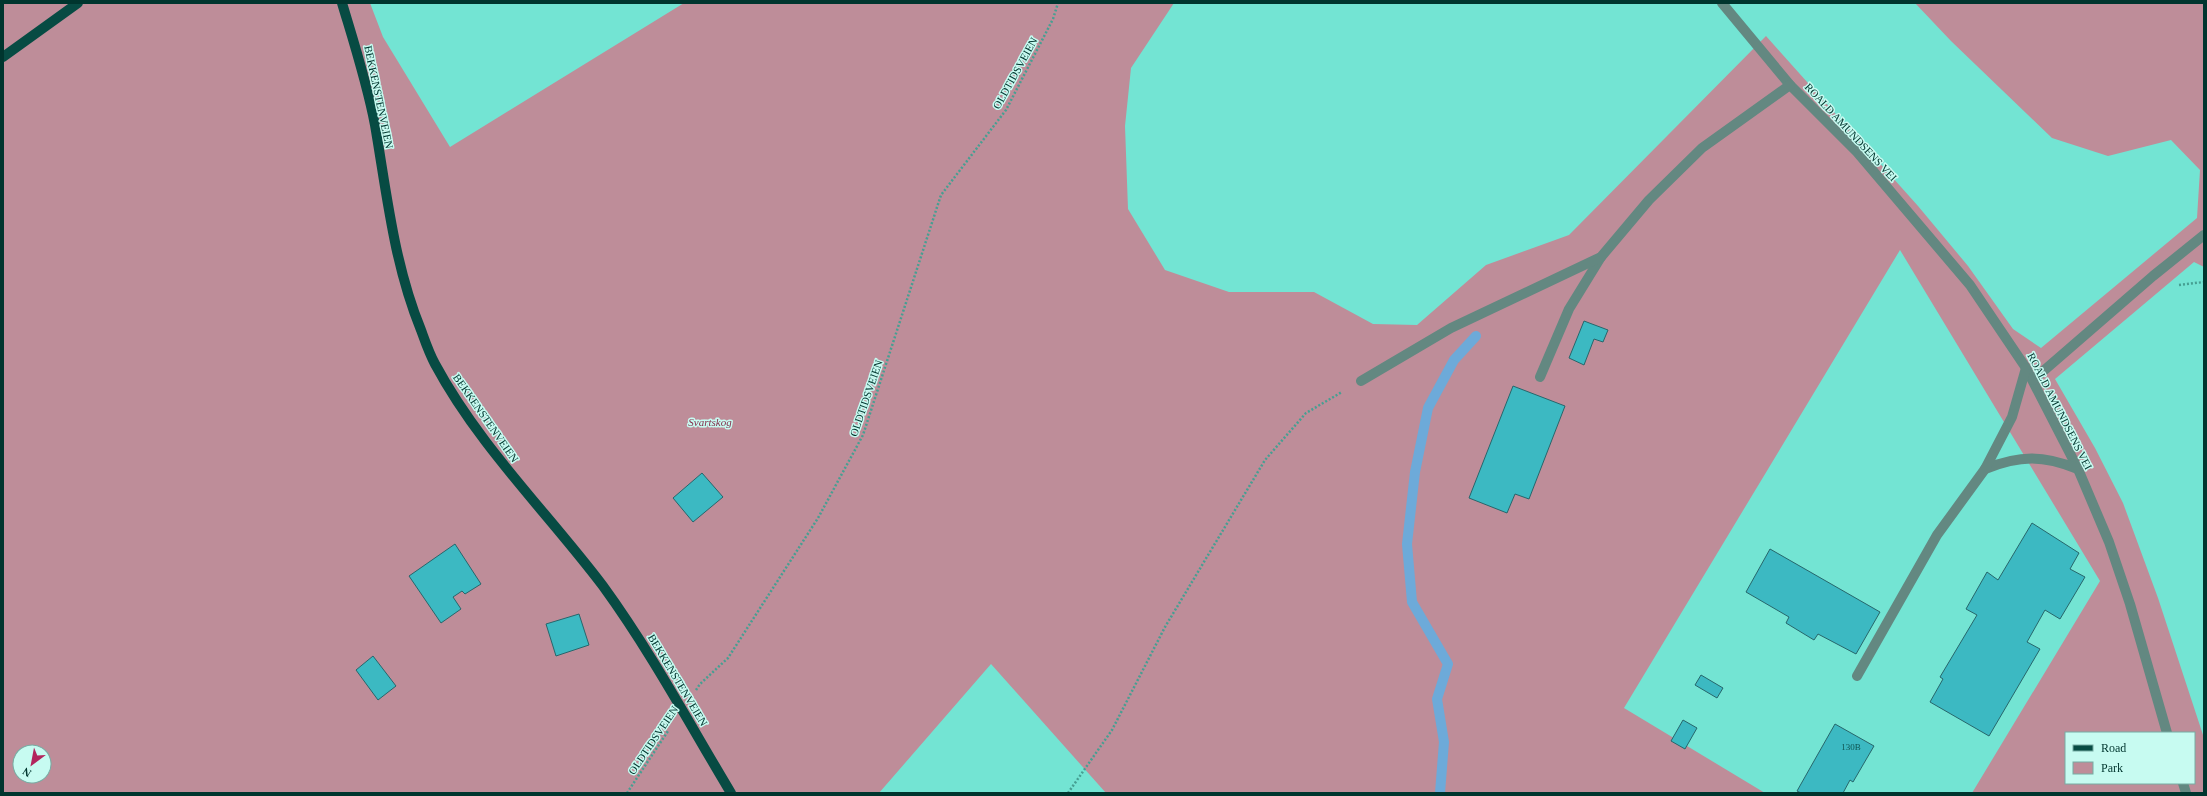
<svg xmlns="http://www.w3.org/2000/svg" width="2207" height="796" viewBox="0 0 2207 796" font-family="Georgia,serif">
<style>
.green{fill:#be8d99;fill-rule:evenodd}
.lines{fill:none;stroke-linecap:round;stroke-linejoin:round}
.stream{stroke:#6daad9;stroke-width:10}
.building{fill:#3cb9c2;stroke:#27666b}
.path{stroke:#469f92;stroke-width:2.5;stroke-dasharray:2 2;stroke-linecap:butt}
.minor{stroke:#638881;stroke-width:10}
.major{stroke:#074b43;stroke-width:10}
.labels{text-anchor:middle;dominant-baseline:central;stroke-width:3;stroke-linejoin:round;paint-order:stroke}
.number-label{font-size:9px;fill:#0f5653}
.street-label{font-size:11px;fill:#00352e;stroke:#c7fbf1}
.park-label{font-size:11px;font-style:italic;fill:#852d4b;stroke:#c7fbf1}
</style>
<rect width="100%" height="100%" fill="#73e4d3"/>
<path class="green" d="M3,3H370L383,37L450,147L684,3H1174L1131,68L1125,126L1128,209L1165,270L1229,292H1314L1373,324L1417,325L1486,265L1569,235L1766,36L1918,206L1968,266L2013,329L2041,348L2197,218L2200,170L2171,140L2108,156L2052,138L1951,41L1915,3H2204V267L2194,262L2055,379L2095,448L2123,503L2158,598L2204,738V793H1972L2100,581L1900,250L1624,708L1765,793H1106L991,664L879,793H3ZM2066,733H2194V783H2066ZM20,752H44V776H20Z"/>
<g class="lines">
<polyline class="stream" points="1440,793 1444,742 1437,699 1448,664 1412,602 1407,544 1415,472 1428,408 1454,360 1476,336"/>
</g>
<g class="building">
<polygon points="1584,321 1608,330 1603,342 1594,339 1584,365 1569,358"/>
<polygon points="1513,386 1565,406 1529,499 1515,494 1507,513 1469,498"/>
<polygon points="702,473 723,497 693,522 673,498"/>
<polygon points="2032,523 2079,553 2070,569 2085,577 2060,619 2045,610 2027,642 2040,649 1989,736 1930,702 1943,679 1940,677 1977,615 1966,609 1987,572 1998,580"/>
<polygon points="455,544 481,584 465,594 462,591 453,597 461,609 441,623 409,576"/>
<polygon points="1770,549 1880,612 1856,654 1818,634 1814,640 1786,623 1789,617 1746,592"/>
<polygon points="579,614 589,645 556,656 546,624"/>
<polygon points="373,656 396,686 378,700 356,670"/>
<polygon points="1701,675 1723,688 1717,698 1695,685"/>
<polygon points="1683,720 1697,728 1685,749 1671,741"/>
<polygon points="1835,724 1874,746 1853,782 1850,780 1843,793 1801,793 1797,791"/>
</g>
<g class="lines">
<g class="path">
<polyline points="2179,285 2204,282"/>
<polyline points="696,690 700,684 728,658 818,518 863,435 941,195 1006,110 1053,19 1058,3"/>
<polyline points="627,793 668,731"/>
<polyline points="1068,793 1112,730 1165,627 1265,460 1306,413 1342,392"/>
</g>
<g class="minor">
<polyline points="1722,3 1790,85 1857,152 1970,285 2026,368 2078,469 2109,542 2130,604 2167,733"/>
<polyline points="1540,377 1569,309 1601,257"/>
<polyline points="2033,380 2153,276 2204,235"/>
<polyline points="1361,381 1451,328 1601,257 1649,200 1702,148 1790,85"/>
<path d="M1985,469C2020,455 2043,455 2078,469"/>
<polyline points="1857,676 1937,535 1985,469 2012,417 2026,368"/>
<polyline points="2183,783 2186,793"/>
</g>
<g class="major">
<path d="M342,3C354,43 367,83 375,125C387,195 394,264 421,330C425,341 429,353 435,364C479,446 547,512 603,586C651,652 689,723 731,793"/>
<polyline points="3,57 78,3"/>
</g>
</g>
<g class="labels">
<g class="number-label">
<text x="1851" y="747">130B</text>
</g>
<g class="street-label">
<text transform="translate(1015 73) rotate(-61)">OLDTIDSVEIEN</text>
<text transform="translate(379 97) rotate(78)">BEKKENSTENVEIEN</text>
<text transform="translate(1851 132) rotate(47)">ROALD AMUNDSENS VEI</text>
<text transform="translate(866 398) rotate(-71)">OLDTIDSVEIEN</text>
<text transform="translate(2060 411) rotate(63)">ROALD AMUNDSENS VEI</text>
<text transform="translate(486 418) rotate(55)">BEKKENSTENVEIEN</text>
<text transform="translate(678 680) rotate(59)">BEKKENSTENVEIEN</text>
<text transform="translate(653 740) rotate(-56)">OLDTIDSVEIEN</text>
</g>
<g class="park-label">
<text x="710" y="422">Svartskog</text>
</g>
</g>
<rect width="2207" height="796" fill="none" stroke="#00352e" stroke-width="8"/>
<rect x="2065" y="732" width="130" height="52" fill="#c7fbf1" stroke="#77aca3"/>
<rect x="2073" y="745" width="20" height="6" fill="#074b43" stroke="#77aca3"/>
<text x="2101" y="752" font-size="12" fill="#00352e">Road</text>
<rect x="2073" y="762" width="20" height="12" fill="#be8d99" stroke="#77aca3"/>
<text x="2101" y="772" font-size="12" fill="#00352e">Park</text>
<g transform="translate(32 764) rotate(212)"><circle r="19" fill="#c7fbf1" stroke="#77aca3"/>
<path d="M0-3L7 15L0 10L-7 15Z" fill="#b2255d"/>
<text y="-6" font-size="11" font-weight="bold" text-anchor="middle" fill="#00352e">N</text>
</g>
</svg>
